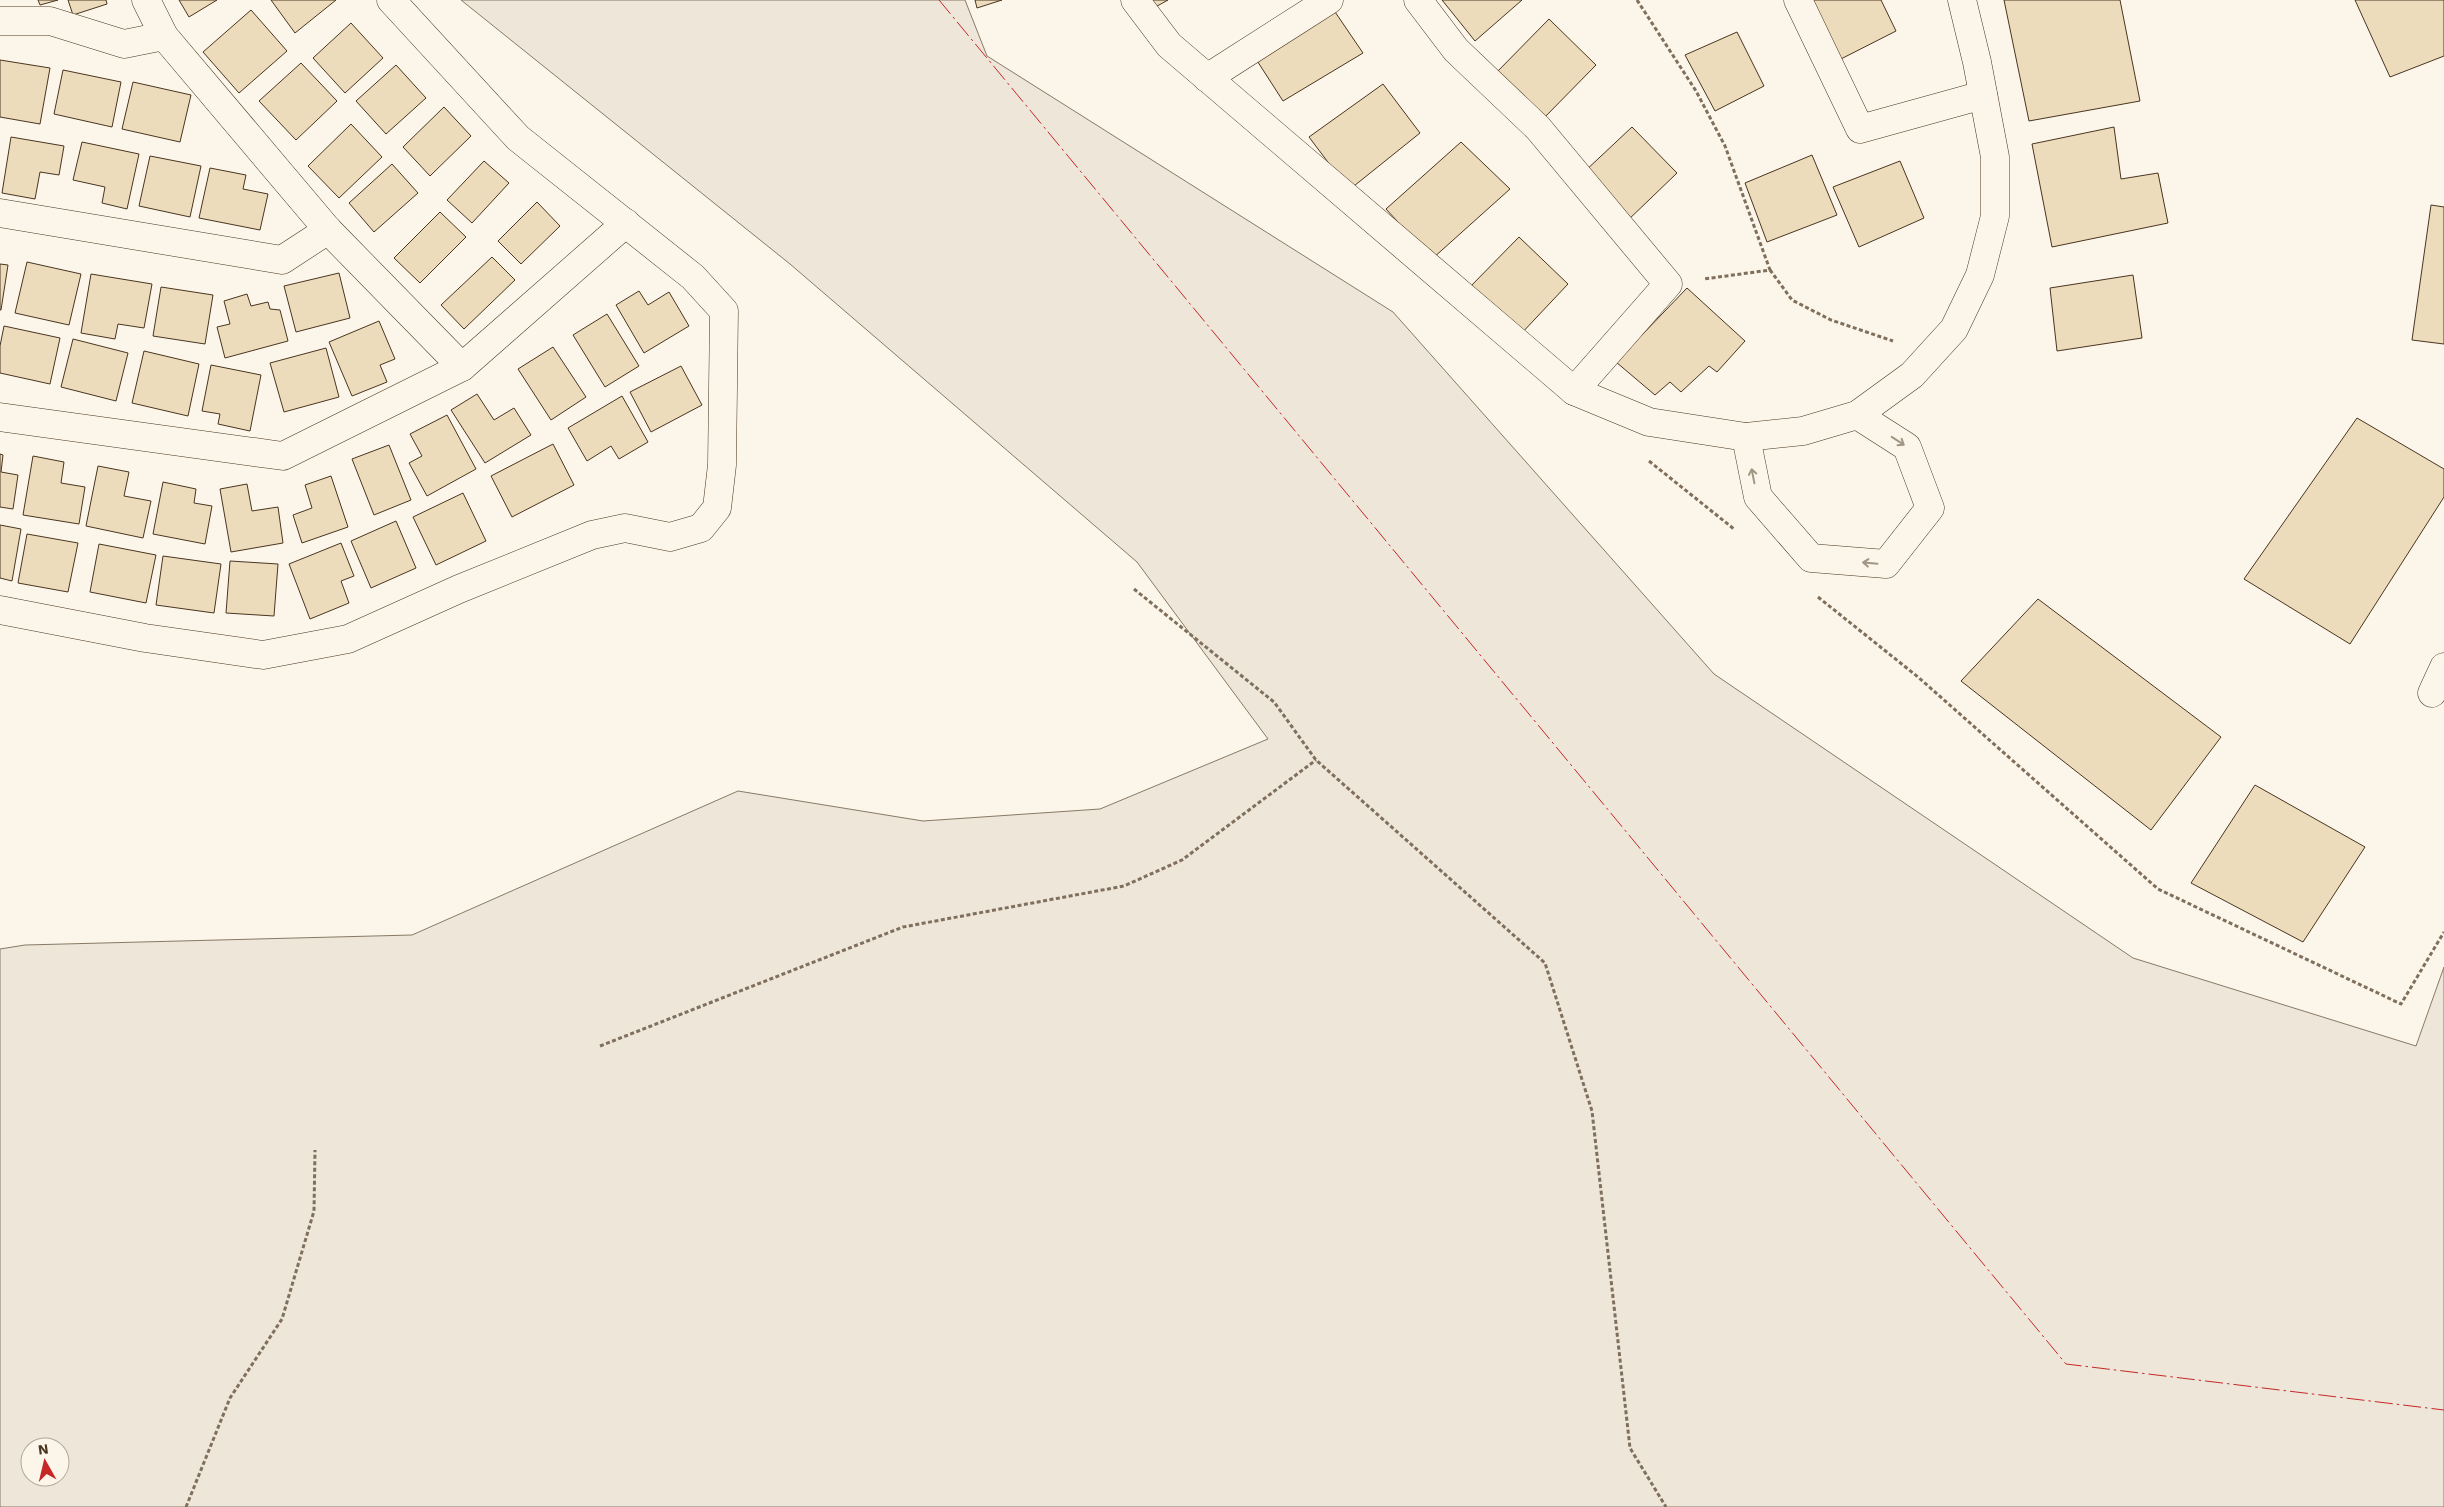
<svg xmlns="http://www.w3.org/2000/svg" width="2444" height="1507" viewBox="0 0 2444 1507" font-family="'Work Sans',sans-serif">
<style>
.green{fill:#ede6d9;stroke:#887966;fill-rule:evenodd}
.building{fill:#ecdcbc;stroke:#4a3520}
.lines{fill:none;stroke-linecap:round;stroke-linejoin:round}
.street-casing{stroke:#4a3520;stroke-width:29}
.secondary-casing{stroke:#4a3520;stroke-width:29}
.path{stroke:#7f6f5c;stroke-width:3;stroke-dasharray:4 2.5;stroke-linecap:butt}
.street{stroke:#fbf6e9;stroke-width:28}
.secondary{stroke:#fbf6e9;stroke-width:28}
.power{stroke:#c62828;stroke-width:1;stroke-dasharray:18 4 2.5 4;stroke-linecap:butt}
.oneway{stroke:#a29684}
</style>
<rect width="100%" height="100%" fill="#fbf6e9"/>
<path class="green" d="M461,0H965L987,56L1393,312L1714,674L2133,958L2416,1046L2444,967V1507H0V949L25,945L412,935L738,791L923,821L1100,809L1268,739L1137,562L790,264ZM30,1447H60V1477H30Z"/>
<g class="building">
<polygon points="38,0 58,0 40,5"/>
<polygon points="68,0 106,0 107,4 73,15"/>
<polygon points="179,0 217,0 189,17"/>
<polygon points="271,0 336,0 295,33"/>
<polygon points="975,0 1002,0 977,8"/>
<polygon points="1145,0 1168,0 1150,10"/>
<polygon points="1442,0 1522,0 1475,41"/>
<polygon points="1806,0 1881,0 1896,31 1835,62"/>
<polygon points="2004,0 2120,0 2140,101 2029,121"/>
<polygon points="2355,0 2444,0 2444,56 2390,77"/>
<polygon points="1331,6 1363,53 1283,101 1254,56"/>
<polygon points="251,10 287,51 239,93 203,52"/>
<polygon points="1549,19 1596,65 1541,121 1495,74"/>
<polygon points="351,23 383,58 345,93 313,58"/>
<polygon points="1737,32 1764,86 1715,111 1685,55"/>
<polygon points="0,60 50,68 40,124 0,117"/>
<polygon points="301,63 337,101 296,140 259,101"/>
<polygon points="396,65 426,98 386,134 356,101"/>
<polygon points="63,70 121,82 112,127 54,114"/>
<polygon points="133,82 191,95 180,142 122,129"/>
<polygon points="1383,84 1420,133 1349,190 1309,137"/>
<polygon points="444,107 471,136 430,176 403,147"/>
<polygon points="351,124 382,157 339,198 308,166"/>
<polygon points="1632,127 1677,173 1625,223 1583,173"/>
<polygon points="2114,127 2121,179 2158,173 2168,223 2052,247 2032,144"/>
<polygon points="11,137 64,146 59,175 40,172 35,199 2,193"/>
<polygon points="82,142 139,154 127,209 102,203 105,187 73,180"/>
<polygon points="1461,142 1510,189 1432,259 1386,209"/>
<polygon points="1812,155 1837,215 1767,242 1745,183"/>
<polygon points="150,156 201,166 190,217 139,206"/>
<polygon points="484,161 509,183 472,223 447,200"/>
<polygon points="1900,161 1924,218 1859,247 1833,187"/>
<polygon points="392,164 418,193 374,232 349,203"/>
<polygon points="210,168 246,175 243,189 268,194 260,230 199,218"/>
<polygon points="537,202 560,226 521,264 498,241"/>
<polygon points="2431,205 2444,207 2444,344 2412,340"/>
<polygon points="440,212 466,237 420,283 394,258"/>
<polygon points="1519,237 1568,284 1519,336 1468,289"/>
<polygon points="492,257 515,280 464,329 441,305"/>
<polygon points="27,262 81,274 69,325 15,313"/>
<polygon points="0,264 8,265 1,310 0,310"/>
<polygon points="339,273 350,318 296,332 284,286"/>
<polygon points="91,274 152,284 144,328 118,324 115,339 81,333"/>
<polygon points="2133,275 2142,338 2057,351 2050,288"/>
<polygon points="161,287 213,295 205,344 153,336"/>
<polygon points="1687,288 1745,341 1717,372 1709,366 1681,392 1670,382 1655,395 1616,362"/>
<polygon points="639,291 648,305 669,292 689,326 644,353 616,305"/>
<polygon points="247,294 251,306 268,302 270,309 280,310 288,341 225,358 217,327 230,324 224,301"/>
<polygon points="607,314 639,366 605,387 573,335"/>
<polygon points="379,321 395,359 380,365 387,382 352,396 329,342"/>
<polygon points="4,326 60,338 50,384 0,373 0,346"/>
<polygon points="73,339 128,353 116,401 61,387"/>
<polygon points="553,347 586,397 551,420 518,369"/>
<polygon points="326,348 339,397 284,412 270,363"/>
<polygon points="144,351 199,364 188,416 132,403"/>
<polygon points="211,365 261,375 250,431 218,424 220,414 202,411"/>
<polygon points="681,366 702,405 651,432 630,392"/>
<polygon points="477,394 494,420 514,408 531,435 485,463 451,410"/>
<polygon points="622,396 648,442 619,459 611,446 587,461 568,428"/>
<polygon points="447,415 476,469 427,496 409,463 422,456 410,434"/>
<polygon points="2357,418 2444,469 2444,497 2350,644 2244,579"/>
<polygon points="553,444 574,485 512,517 491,476"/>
<polygon points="389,445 411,500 374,515 352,459"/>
<polygon points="0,454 3,455 1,472 18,475 13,509 0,507"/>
<polygon points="33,456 64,462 61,483 85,487 79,524 23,515"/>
<polygon points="98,466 129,472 124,496 151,501 143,538 86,526"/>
<polygon points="331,476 348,527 302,543 293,515 312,508 305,485"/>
<polygon points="163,482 196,489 194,503 212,506 205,544 153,534"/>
<polygon points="247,484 252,511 278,507 283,543 231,552 220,489"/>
<polygon points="463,493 486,541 436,565 413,517"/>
<polygon points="396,521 416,568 371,588 351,541"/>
<polygon points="0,525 21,529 12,581 0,578"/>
<polygon points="27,534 78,543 68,592 18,583"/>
<polygon points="341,543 354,576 341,581 349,603 310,619 289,564"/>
<polygon points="99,544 156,555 146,603 90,592"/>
<polygon points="163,556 221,564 214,613 156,605"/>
<polygon points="230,561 278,564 274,616 226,613"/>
<polygon points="2038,599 2221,737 2151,830 1961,681"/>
<polygon points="2255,785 2365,847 2303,942 2191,883"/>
</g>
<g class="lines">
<defs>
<g id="street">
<polyline points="146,0 164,36 328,230 462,367"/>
<polyline points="1135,0 1169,45 1574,391 1649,422 1746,437 1803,431 1857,415 1912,375 1954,329 1980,275 1995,216 1995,157 1977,62 1962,0"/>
<polyline points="1418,0 1456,50 1538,128 1668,284 1574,391"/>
<polyline points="1798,0 1860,129 1983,95"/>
<polyline points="0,21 50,21 124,44 164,36"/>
<polyline points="1207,78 1329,0"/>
<polyline points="0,213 282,260 328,230"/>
<polyline points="0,417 283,456 462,367 626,223"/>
<polyline points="1746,437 1758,497 1811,558 1886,564 1930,508 1907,447 1857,415"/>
<polyline points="2432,693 2444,667"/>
</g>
<polyline id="secondary" points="0,610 145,638 263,655 348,639 459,589 592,535 625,528 670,537 701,528 717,508 722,465 724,311 693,277 518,138 391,0"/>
</defs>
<use href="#street" class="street-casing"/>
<use href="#secondary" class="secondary-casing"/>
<g class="path">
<polyline points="1637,0 1696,91 1725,146 1770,270 1704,279"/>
<polyline points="1770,270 1792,300 1831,320 1893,341"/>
<polyline points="1649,461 1734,529"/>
<polyline points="1134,589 1274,702 1316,760 1545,963 1592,1111 1630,1448 1666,1507"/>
<polyline points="1818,597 1918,677 2158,889 2401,1004 2444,932"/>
<polyline points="600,1046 903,927 1124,886 1182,860 1316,760"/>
<polyline points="186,1507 230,1398 282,1319 314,1211 315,1150"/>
</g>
<use href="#street" class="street"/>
<use href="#secondary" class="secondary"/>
<polyline class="power" points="939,0 2066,1364 2444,1410"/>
</g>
<defs><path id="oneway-shaft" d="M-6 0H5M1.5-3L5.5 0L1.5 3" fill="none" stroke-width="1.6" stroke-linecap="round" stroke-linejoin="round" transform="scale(1.25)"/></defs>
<g class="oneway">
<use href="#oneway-shaft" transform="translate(1898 441) rotate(33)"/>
<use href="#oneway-shaft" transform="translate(1753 476) rotate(-101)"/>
<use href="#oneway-shaft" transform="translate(1870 563) rotate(-175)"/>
</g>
<g transform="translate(45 1462) rotate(352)"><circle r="24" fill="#fbf6e9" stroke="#b4a999"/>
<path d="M0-4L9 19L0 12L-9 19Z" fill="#c62828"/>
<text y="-8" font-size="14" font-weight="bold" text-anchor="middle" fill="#4a3520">N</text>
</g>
</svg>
